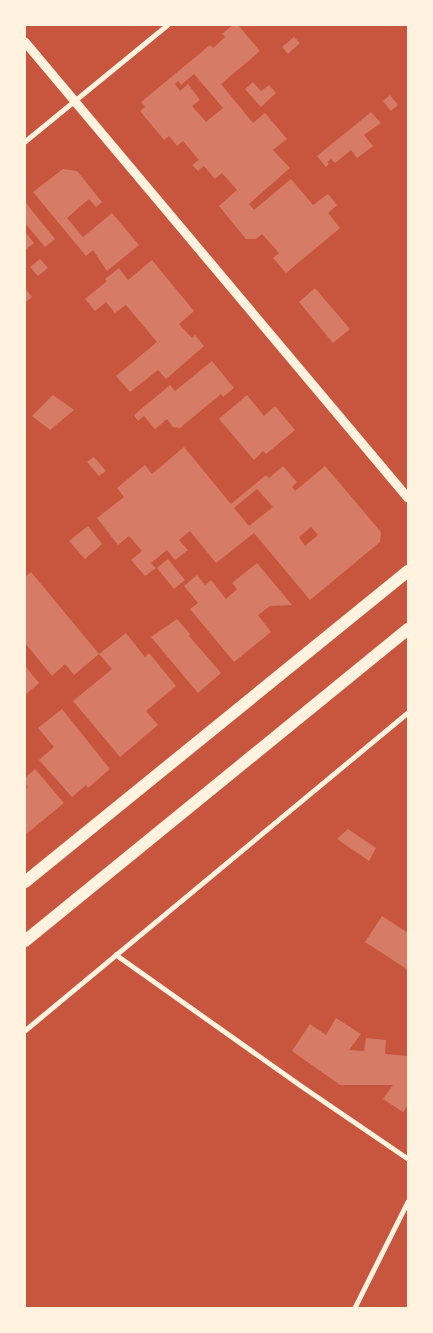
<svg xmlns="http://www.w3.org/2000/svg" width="433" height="1333" viewBox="0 0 433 1333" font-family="'Exo 2',sans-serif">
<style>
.building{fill:#d67c66;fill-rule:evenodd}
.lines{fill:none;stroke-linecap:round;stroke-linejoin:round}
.minor{stroke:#fff3e0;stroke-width:5}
.tertiary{stroke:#fff3e0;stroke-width:9}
.primary{stroke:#fff3e0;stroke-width:12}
</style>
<rect width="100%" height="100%" fill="#c8553d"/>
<g class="building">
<path d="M233,25H238L260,51L221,84L253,123L265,113L287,139L273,150L290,168L249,204L254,210L291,179L313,205L328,194L337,205L328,213L340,228L286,273L273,258L279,253L262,234L256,239H246L219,206L237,190L222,173L215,179L204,166L198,171L192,165L199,160L183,141L177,146L169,136L164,140L140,111L145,107L141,102L210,45L213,48L225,37L222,34ZM194,74L223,108L206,122L192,106L200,100L188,84L180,91L175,84L178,81L181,85Z"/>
<polygon points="294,37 300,43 288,54 282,47"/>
<polygon points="253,82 261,91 269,85 276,93 261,107 245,89"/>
<polygon points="390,95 398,105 391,111 383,101"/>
<polygon points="371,112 381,123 364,135 373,146 357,158 351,150 335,163 331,159 327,162 329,164 326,167 317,156"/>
<polygon points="63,169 77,171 102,202 96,207 89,199 67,218 83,237 112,213 139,245 107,271 93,250 86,256 33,192"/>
<polygon points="25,202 55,239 45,247 25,223"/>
<polygon points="25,232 34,243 25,250"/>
<polygon points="40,259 48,268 38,276 30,267"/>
<polygon points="152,260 194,311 179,324 192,338 195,335 204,346 166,379 158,370 130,392 116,376 157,342 126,305 115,313 106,302 95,311 85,299 107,281 105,279 119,268 128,280"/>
<polygon points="25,288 32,297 25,303"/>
<polygon points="315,288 350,329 333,343 299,302"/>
<polygon points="212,361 234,388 223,397 221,394 180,428 173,427 167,419 155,429 144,416 138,421 134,415 170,385 175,391"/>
<polygon points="53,395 74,410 50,430 32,416"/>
<polygon points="247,395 264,416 275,406 295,430 266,454 263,451 254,460 219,419"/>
<path d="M184,447L231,504L266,475L269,478L283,466L297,482L292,487L295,491L325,466L381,532L380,542L310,600L254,533L216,563L190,531L179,540L188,550L175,560L167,550L151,563L156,568L145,576L131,560L142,551L129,536L118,545L97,518L124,497L117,488L145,465L152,474ZM257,489L273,507L249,526L234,508ZM311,527L318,535L305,546L299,537Z"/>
<polygon points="94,457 106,471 99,476 87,462"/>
<polygon points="88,526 102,544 85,559 69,541"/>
<polygon points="168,559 185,580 174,589 157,568"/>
<polygon points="257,563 292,605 270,606 258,615 271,632 234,662 190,609 198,603 184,586 197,575 205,585 211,580 226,599 237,589 232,583"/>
<polygon points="31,572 99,654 74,675 65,664 52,676 25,643 25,577"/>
<polygon points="177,619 190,634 189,636 221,673 198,693 151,637"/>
<polygon points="126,633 145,657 149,653 176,686 146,711 158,725 120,757 73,701 112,669 99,654"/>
<polygon points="25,666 39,683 25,695"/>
<polygon points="62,709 110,769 88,788 86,785 72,797 39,760 54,747 38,728"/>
<polygon points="35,769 64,803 25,835 25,790 28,787 25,784 25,778"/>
<polygon points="348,829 376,848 369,861 337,839"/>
<polygon points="382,916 408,933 408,970 365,942"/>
<polygon points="336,1018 361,1034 349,1050 364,1051 366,1038 386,1040 385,1054 408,1056 408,1105 403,1112 383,1099 393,1085 340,1085 292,1051 310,1024 326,1035"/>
</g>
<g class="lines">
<g class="minor">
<polyline points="25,142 168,25"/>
<polyline points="116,955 301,1086 408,1159"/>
<polyline points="25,1031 408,713"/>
<polyline points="355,1308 408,1202"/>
</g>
<polyline class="tertiary" points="25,42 408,498"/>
<g class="primary">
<polyline points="25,882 408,571"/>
<polyline points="25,941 408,629"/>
</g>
</g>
<rect width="433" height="1333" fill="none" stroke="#fff3e0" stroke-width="52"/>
</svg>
